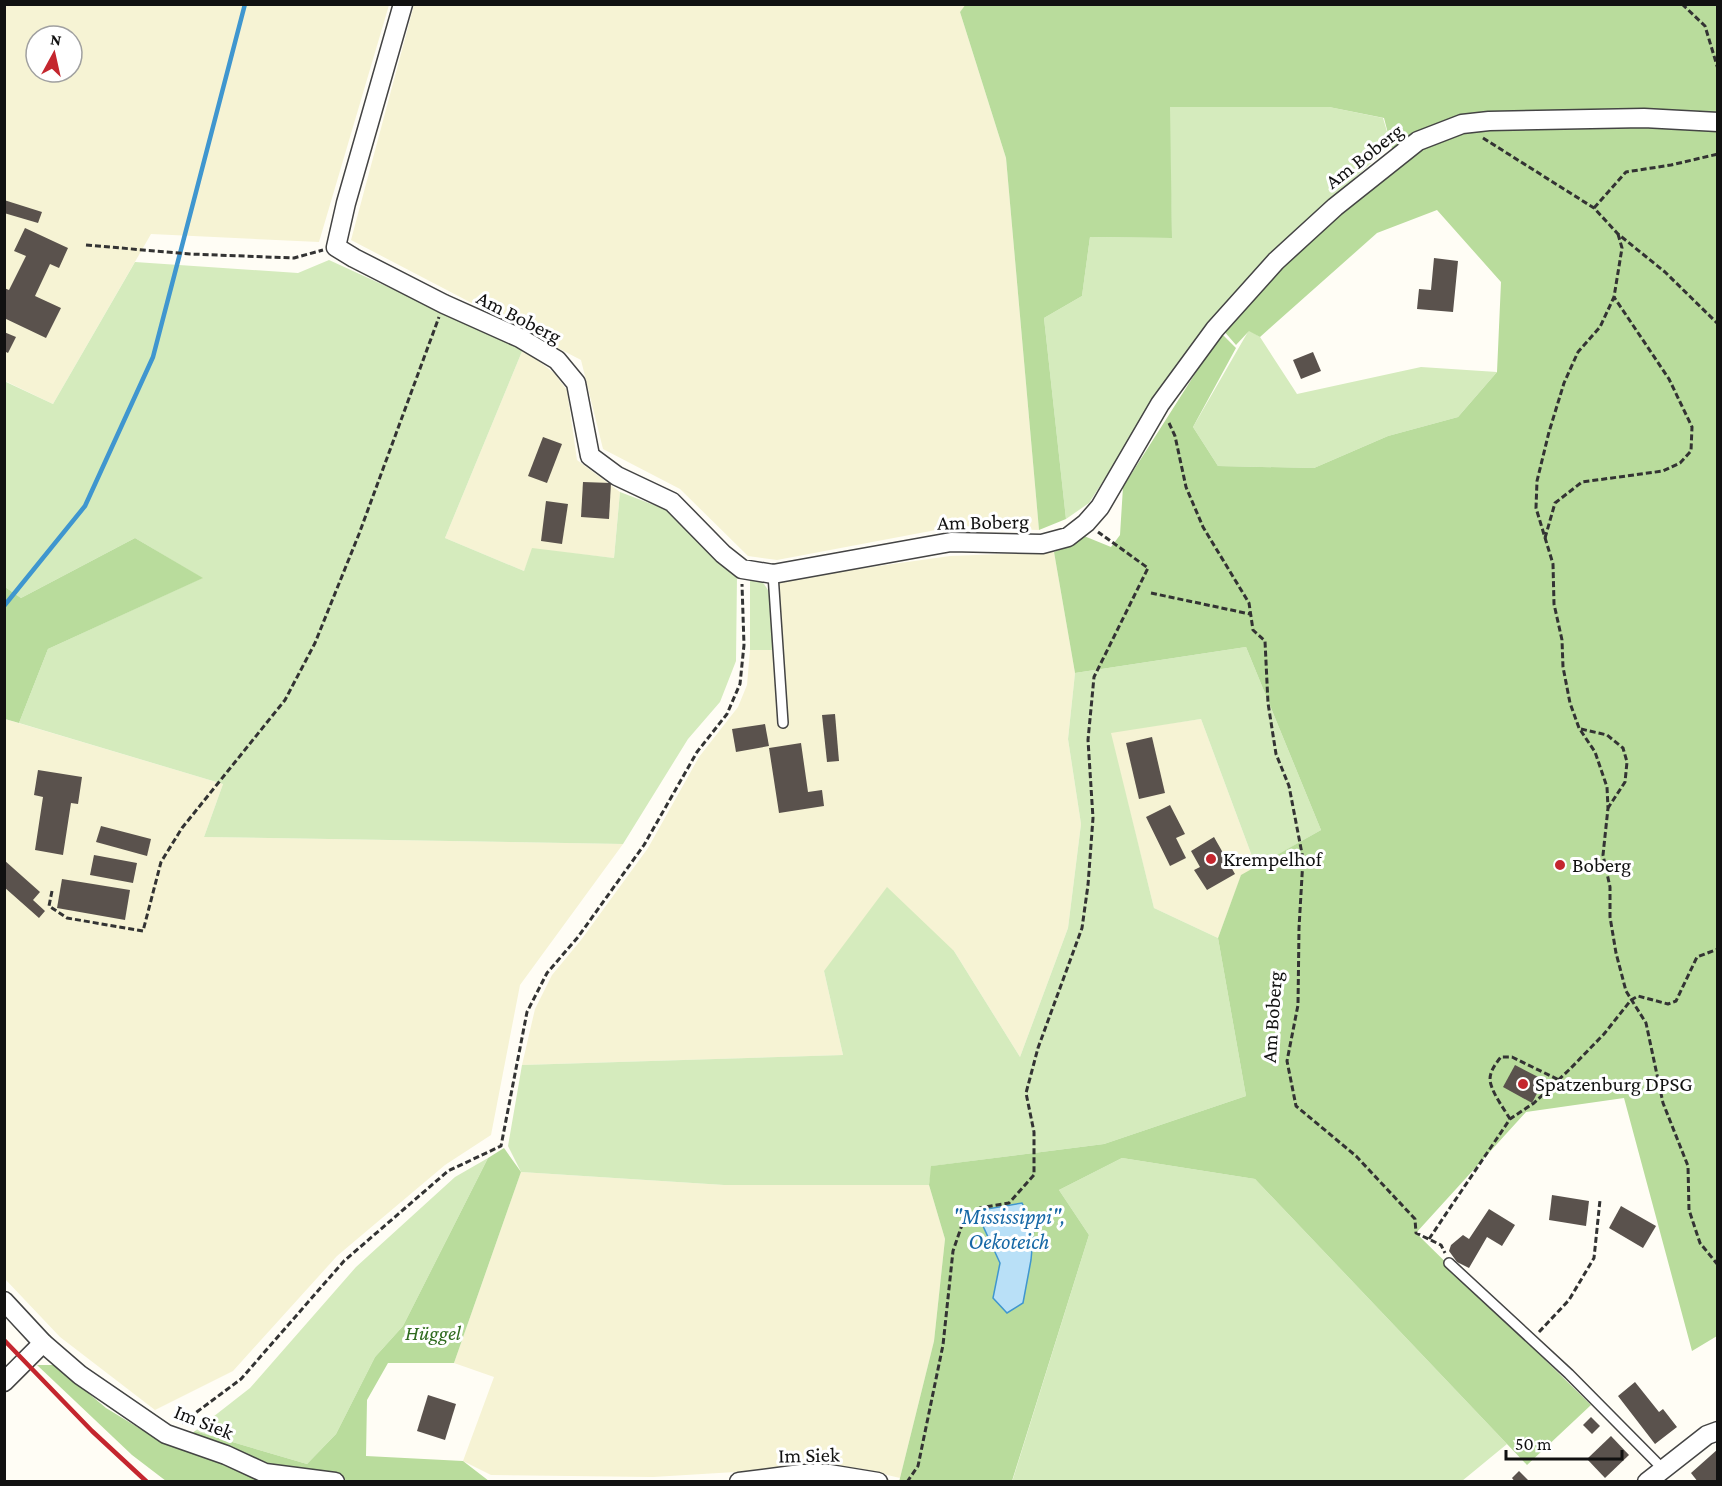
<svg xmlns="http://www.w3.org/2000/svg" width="1722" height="1486" viewBox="0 0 1722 1486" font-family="'Crimson Pro',serif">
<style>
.farmland{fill:#f6f3d4;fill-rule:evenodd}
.green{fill:#d5ebbd}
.forest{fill:#b9dc9c}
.water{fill:#b9e0f7;stroke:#3f96cf;stroke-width:1.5}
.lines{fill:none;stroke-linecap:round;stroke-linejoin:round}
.stream{stroke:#3f96cf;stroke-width:4.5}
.building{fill:#5a524d}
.lane-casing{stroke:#444;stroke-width:12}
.street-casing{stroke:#444;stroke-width:21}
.path{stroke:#333;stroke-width:3;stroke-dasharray:6 3;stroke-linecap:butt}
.lane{stroke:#fff;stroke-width:9}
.street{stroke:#fff;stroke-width:18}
.rail{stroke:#c4262e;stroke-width:4.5}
.poi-dot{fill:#c4262e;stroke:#fff;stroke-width:2}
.labels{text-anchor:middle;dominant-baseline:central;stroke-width:6;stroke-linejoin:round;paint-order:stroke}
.street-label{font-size:21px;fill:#111;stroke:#fff}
.poi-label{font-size:21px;fill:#111;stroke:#fff;text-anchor:start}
.park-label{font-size:21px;font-style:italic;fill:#2f6b1f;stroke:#fff}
.water-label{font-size:22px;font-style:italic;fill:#1768a6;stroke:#fff}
</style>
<rect width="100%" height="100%" fill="#fffdf5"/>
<g class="farmland">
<path d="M4,5H389L319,242L151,234L53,404L5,381ZM36,36H72V72H36Z"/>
<polygon points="414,5 966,5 960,12 1006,158 1039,530 952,527 777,560 748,556 680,489 603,449 581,360 351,240"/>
<polygon points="523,349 554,373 567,390 577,460 620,492 614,558 533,549 524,571 445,538"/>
<polygon points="1054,552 1075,673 1068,739 1081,824 1068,928 1020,1057 954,951 824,971 843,1055 522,1065 535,1009 552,975 581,940 648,848 699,757 738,707 747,685 750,650 782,650 779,580 950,556"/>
<polygon points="5,719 223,784 204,837 623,844 520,985 491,1135 445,1165 337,1256 233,1371 155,1410 60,1337 5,1279"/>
<polygon points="1201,719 1256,867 1241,876 1218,938 1154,908 1110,732"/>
<polygon points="521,1172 724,1185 929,1185 945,1239 934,1341 900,1478 858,1468 815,1467 653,1477 491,1475 463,1461 494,1377 454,1363"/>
</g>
<g class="green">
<polygon points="1169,107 1329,107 1383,118 1391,145 1336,195 1202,333 1155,401 1089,503 1066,519 1044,318 1082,296 1090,237 1172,238"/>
<polygon points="329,260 523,349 445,538 524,571 532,548 614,558 620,492 667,510 737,576 736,661 720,702 688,739 623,844 204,837 223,784 19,723 48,649 202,578 135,538 21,598 5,587 4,381 53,404 135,262 298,273"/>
<polygon points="1249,330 1260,337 1297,394 1421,367 1497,372 1458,417 1388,436 1314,468 1218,466 1193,427"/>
<polygon points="750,575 760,578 770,593 773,650 750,650"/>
<polygon points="1246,647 1321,830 1256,867 1201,719 1111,733 1154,908 1218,938 1246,1096 1104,1144 932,1166 929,1185 724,1185 521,1172 508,1146 522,1065 843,1055 824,971 887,887 954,951 1020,1057 1068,928 1081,824 1068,739 1075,673"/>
<polygon points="488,1158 403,1326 375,1357 336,1434 307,1464 195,1431 250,1388 356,1267 455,1177"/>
<polygon points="1122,1158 1255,1179 1507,1444 1462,1481 1012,1482 1089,1235 1059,1190"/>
</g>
<g class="forest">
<polygon points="966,4 1717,5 1717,1336 1692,1351 1624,1098 1526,1112 1416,1233 1591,1405 1527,1465 1255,1179 1122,1158 1059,1190 1089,1235 1012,1481 899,1482 934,1341 945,1239 929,1185 931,1166 1104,1144 1246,1096 1218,938 1241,875 1321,830 1246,647 1075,673 1054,552 1072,545 1084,536 1111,547 1120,535 1123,487 1221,333 1236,348 1193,427 1218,466 1314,468 1388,436 1458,417 1497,372 1501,282 1437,210 1377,233 1260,337 1249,331 1236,345 1223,330 1281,265 1397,168 1384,118 1329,107 1170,107 1172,238 1090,237 1082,296 1044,318 1066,519 1039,530 1006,158 960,12"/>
<polygon points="135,538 203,578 48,649 19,723 5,719 5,587 21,598"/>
<polygon points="504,1148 521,1172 454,1363 388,1363 367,1400 366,1456 463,1461 489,1481 166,1481 132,1455 37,1365 55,1365 106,1408 162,1442 178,1447 195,1431 307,1464 336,1434 375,1357 403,1326 488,1158"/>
</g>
<polygon class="water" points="1022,1203 1034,1226 1031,1260 1023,1303 1007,1313 993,1298 1000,1263 983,1226 981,1210"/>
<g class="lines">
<polyline class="stream" points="4,606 85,506 153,357 245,4"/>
</g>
<g class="building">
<polygon points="4,200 42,212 38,223 4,213"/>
<polygon points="25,228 68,248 59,268 50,264 35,296 61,308 46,338 4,318 4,288 9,290 26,256 14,251"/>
<polygon points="1434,258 1458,261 1453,312 1417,309 1419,289 1431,290"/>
<polygon points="4,332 16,337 8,353 4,351"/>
<polygon points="1313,352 1321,371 1301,379 1293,360"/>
<polygon points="543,437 562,444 547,483 528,476"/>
<polygon points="583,482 611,483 609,519 581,517"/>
<polygon points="546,501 568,504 562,544 541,541"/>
<polygon points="835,714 839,761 827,762 822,715"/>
<polygon points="765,724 769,746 736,752 732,729"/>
<polygon points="1152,737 1165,793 1139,799 1126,743"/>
<polygon points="801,743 808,792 822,790 824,806 779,813 769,748"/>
<polygon points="38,770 82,777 78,804 71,803 63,855 35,850 43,797 34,795"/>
<polygon points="1170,805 1185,834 1176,838 1186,858 1170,866 1146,817"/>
<polygon points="101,826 151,839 147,856 96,842"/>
<polygon points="1214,837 1235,874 1207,890 1194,870 1200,867 1191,851"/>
<polygon points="94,855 137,863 133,883 90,875"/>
<polygon points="4,860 40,892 33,900 45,911 39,918 4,887"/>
<polygon points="62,879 130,890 125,920 57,908"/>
<polygon points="1515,1065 1544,1080 1532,1103 1503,1087"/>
<polygon points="1552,1195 1589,1201 1586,1226 1549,1220"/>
<polygon points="1621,1206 1656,1226 1643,1248 1609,1228"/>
<polygon points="1489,1209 1515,1225 1502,1246 1487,1237 1469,1268 1457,1262 1449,1251 1451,1245 1463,1235 1469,1239"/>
<polygon points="1635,1382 1659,1412 1663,1409 1677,1427 1655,1444 1618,1396"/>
<polygon points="428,1395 456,1404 445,1440 417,1431"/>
<polygon points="1591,1417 1600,1426 1592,1434 1583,1425"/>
<polygon points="1611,1436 1629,1455 1605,1478 1587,1459"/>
<polygon points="1718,1449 1718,1482 1698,1482 1691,1473"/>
<polygon points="1519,1471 1530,1482 1515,1482 1512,1478"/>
</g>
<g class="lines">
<defs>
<g id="lane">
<polyline points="773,574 783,723"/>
<polyline points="1449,1263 1569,1374 1663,1469"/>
</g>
<g id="street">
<polyline points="403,4 346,203 336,247 354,258 444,304 520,338 557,360 576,383 590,456 617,476 672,502 723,554 742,569 773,574 951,542 1042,544 1068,537 1086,523 1100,507 1160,404 1215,329 1276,261 1335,207 1418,141 1462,124 1489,121 1644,118 1718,122"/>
<polyline points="4,1301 43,1343 80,1375 166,1434 226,1455 265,1473 335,1482"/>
<polyline points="4,1382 43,1343"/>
<polyline points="739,1482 801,1474 829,1474 878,1482"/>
<polyline points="1647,1482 1707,1435 1718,1431"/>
</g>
</defs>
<use href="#lane" class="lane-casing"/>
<use href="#street" class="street-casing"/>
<g class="path">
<polyline points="1682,4 1705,26 1718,69"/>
<polyline points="1483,138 1594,208 1618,234 1665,272 1718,324"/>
<polyline points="1594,208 1626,172 1671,165 1718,154"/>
<polyline points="1618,234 1622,248 1614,297 1600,327 1578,352 1564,383 1549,432 1537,481 1536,508 1553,564 1554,604 1562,640 1563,667 1570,703 1579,728 1595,752 1607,787 1608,808 1603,855 1610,887 1610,917 1616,953 1626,991 1646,1023 1663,1103 1688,1166 1689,1210 1700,1243 1718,1265"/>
<polyline points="86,245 190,254 294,258 323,250"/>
<polyline points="1169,423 1175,436 1186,487 1203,527 1249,603 1253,630 1265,641 1268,703 1276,754 1289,786 1303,859 1299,928 1298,1005 1287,1061 1296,1106 1356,1156 1415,1219 1416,1233 1441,1245 1445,1253"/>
<polyline points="1545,538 1555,503 1582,482 1663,471 1680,463 1691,451 1692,427 1669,379 1614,297"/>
<polyline points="1151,593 1250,614"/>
<polyline points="1581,729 1607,735 1623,748 1627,762 1625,782 1608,808"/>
<polyline points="52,891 49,906 67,918 143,931 161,862 182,828 285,700 315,643 359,534 439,317"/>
<path d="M1510,1119C1504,1109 1490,1090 1490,1079C1490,1071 1496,1063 1501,1057H1512L1559,1080"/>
<polyline points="1429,1239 1510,1119 1534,1103 1570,1069 1604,1034 1631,1000 1638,996 1668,1004 1676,1001 1697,957 1718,949"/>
<polyline points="1539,1332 1569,1300 1594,1258 1600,1200"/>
<polyline points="182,1423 241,1379 344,1261 448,1171 501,1146 527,1012 547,973 578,937 644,845 697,752 727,714 740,684 744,645 742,584"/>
<polyline points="907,1482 918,1466 943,1345 953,1251 963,1222 980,1208 1009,1203 1034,1175 1034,1132 1026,1093 1038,1048 1082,928 1088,885 1093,818 1088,740 1094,677 1148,568 1098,532"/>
</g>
<use href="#lane" class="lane"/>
<use href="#street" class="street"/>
<polyline class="rail" points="4,1340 92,1431 147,1482"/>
</g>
<g class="poi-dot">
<circle cx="1211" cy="859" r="6"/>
<circle cx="1560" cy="865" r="6"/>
<circle cx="1523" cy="1084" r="6"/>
</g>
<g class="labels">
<g class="street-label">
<text transform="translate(1364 156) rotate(-38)">Am Boberg</text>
<text transform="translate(519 317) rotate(27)">Am Boberg</text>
<text transform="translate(983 522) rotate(-1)">Am Boberg</text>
<text transform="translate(1272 1017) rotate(-86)">Am Boberg</text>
<text transform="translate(204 1422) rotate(22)">Im Siek</text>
<text transform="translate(809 1455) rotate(-1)">Im Siek</text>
</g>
<g class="poi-label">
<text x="1223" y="859">Krempelhof</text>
<text x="1572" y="865">Boberg</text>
<text x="1535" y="1084">Spatzenburg DPSG</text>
</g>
<g class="park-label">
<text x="433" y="1333">Hüggel</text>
</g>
<g class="water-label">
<text x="1009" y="1216">"Mississippi",<tspan x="1009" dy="25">Oekoteich</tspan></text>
</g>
</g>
<rect width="1722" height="1486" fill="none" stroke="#111111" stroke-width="12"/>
<g transform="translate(54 54) rotate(8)"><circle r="28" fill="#ffffff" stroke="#a0a0a0" stroke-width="1.5"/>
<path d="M0-4.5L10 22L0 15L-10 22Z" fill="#c4262e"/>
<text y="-9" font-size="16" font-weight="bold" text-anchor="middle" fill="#111111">N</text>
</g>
<path d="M1506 1450v9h116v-9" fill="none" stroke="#111111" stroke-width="3"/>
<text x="1515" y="1450" font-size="18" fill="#111111" stroke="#ffffff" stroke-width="4.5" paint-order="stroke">50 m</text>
</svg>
